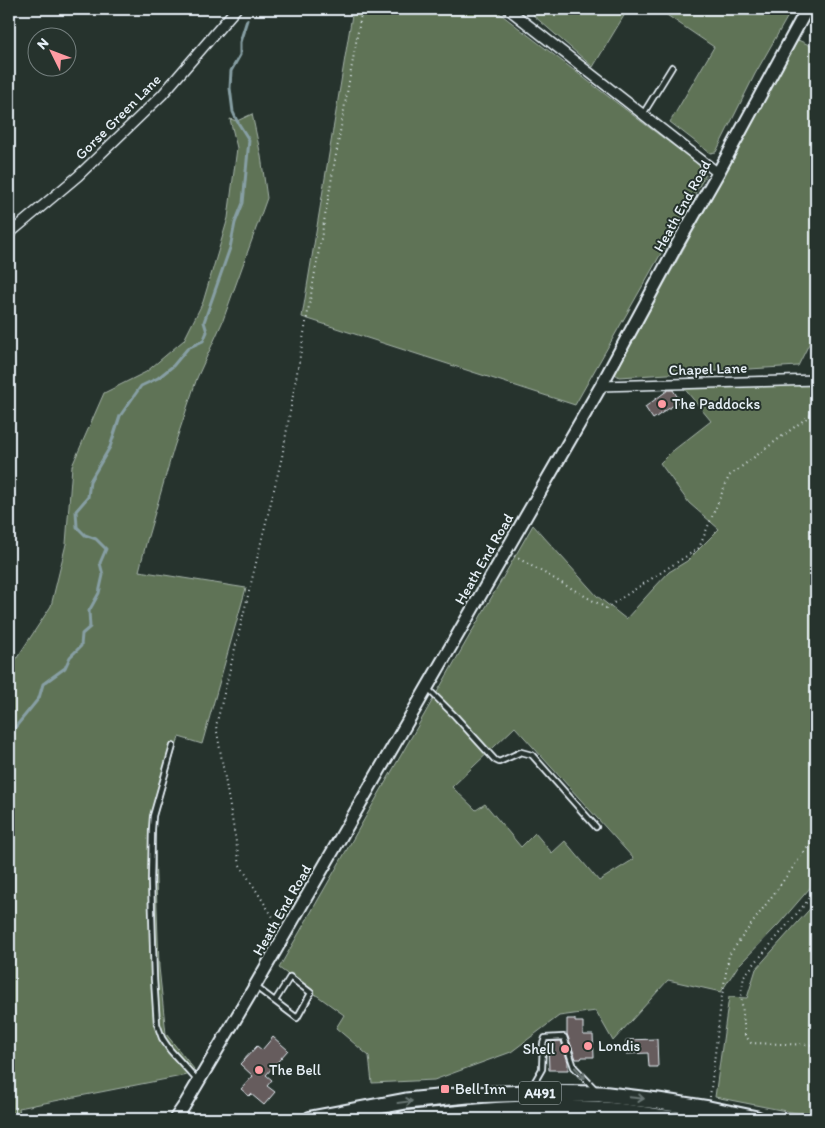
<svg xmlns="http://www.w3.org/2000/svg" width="825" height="1128" viewBox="0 0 825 1128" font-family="Itim,sans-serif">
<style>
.green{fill:#5f7357;stroke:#a4b2a8;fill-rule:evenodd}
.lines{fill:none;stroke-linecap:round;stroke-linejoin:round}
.stream{stroke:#879fa4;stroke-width:3}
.building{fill:#665b5d;stroke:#e8f1f8}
.service-casing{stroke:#e8f1f8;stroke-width:8}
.minor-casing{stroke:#e8f1f8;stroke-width:12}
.tertiary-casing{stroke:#e8f1f8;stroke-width:15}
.trunk-casing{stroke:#e8f1f8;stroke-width:19}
.path{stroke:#e8f1f8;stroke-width:2;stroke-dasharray:1 4;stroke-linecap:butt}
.service{stroke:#26332d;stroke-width:4.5}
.minor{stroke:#26332d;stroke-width:9}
.tertiary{stroke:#26332d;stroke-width:11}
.trunk{stroke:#26332d;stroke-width:15}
.oneway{stroke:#6a7674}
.poi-dot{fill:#ff9aa2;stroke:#26332d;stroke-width:2}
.labels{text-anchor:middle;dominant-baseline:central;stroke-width:4;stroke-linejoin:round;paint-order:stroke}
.shield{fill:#26332d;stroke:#aeb8bb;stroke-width:1}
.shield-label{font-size:14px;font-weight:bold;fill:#e8f1f8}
.street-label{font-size:15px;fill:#e8f1f8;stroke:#26332d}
.poi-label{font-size:15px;fill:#e8f1f8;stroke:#26332d;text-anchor:start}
</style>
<rect width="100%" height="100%" fill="#26332d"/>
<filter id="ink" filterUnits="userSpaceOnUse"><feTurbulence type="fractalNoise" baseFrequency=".02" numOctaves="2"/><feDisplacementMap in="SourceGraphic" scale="10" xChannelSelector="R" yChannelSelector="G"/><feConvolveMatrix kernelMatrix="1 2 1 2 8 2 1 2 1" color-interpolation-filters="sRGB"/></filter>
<g filter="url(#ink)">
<g class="green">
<polygon points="353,9 494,9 605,94 703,168 705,176 575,405 302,317"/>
<polygon points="536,9 628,9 593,67 533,15"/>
<polygon points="658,9 792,9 755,74 716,152 710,153 670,122 714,47"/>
<polygon points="798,40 816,48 816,330 798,366 619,377 615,374"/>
<polygon points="252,114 261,156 267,198 222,323 197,378 174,447 147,540 139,571 246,588 202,744 179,737 154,823 159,967 166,1034 194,1069 187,1075 19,1108 21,1119 9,1119 9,670 51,606 66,544 72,466 104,393 146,372 184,340 203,302 228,218 237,148 230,119 237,121"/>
<path d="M816,384V881L778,925L738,966L721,992L668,980L613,1041L596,1011L559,1016L511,1052L434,1080L372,1083L369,1056L336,1028L344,1015L279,968L533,525L597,596L626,619L654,588L669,572L687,561L719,529L689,503L660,463L670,453L711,421L683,387ZM515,727L634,859L599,881L565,841L552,853L535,833L521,847L485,804L476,810L452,787Z"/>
<polygon points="816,902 816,1117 715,1097 729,997 747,998 756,969"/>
</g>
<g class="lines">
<polyline class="stream" points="9,735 39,698 43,684 65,668 70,657 81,646 82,634 90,627 89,611 99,593 103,575 100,563 106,549 96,539 85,535 77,527 76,511 88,497 90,481 110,447 120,416 141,386 158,378 173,366 188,348 203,341 207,332 204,322 230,248 235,223 243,203 249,140 237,121 233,112 230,88 231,71 240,55 240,42 247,20"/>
</g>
<g class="building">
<polygon points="668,390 673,390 680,401 653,419 645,407"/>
<polygon points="567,1019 575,1019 575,1022 583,1022 583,1035 593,1035 594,1057 582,1057 581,1059 576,1059 567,1034"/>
<polygon points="273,1037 288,1050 266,1075 272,1080 267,1086 275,1092 264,1105 251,1094 249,1096 241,1089 253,1076 240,1064 257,1046 262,1050"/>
<polygon points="657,1039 658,1067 649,1067 648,1053 626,1054 626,1040"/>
<polygon points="561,1041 568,1062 568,1070 549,1070 548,1042"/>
</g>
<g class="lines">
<defs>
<g id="service">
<polyline points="643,114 672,67"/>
<polyline points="428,689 455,716 495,760 499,762 521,752 532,755 596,827"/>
<polyline points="173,746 153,816 152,829 151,882 154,979 157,1024 162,1038 170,1050 197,1080"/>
<polyline points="256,987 297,1018 311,993 290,977 275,1001"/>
<polyline points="530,1090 542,1069 543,1044 545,1038 564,1037 574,1067 596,1090"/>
</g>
<g id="minor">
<polyline points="508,9 718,173"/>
<polyline points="9,234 78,176 162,95 236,9"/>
<polyline points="601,386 816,380"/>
</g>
<polyline id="tertiary" points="175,1119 184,1106 255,986 601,386 677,245 718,173 807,9"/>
<g id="trunk">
<polyline points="311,1119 406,1101 468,1095 529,1093 600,1094 658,1101 709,1109 757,1119"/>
<path d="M404,1119C471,1112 539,1105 606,1110C629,1112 652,1116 674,1119"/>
</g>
</defs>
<use href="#service" class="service-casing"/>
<use href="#minor" class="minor-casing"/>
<use href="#tertiary" class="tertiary-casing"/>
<use href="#trunk" class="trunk-casing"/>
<g class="path">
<polyline points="514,556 606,608 699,548 729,476 816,411"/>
<polyline points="816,891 744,976 741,994 743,1014 745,1035 751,1043 816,1045"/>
<polyline points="278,925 240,865 216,726 282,457 362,9"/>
<polyline points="710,1097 721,1002 729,955 816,836"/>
</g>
<use href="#service" class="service"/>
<use href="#minor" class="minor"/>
<use href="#tertiary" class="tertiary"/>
<use href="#trunk" class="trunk"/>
</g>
<defs><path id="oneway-shaft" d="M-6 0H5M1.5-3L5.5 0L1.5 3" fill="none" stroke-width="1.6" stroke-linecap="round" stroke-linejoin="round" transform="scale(1.25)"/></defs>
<g class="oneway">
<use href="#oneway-shaft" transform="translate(580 1073) rotate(47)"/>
<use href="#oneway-shaft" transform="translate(637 1098) rotate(6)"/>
<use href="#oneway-shaft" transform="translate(405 1102) rotate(-8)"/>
</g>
</g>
<g class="poi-dot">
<circle cx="662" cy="404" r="5"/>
<circle cx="588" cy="1046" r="5"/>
<circle cx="565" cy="1049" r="5"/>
<circle cx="259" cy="1070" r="5"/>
<rect x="440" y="1084" width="10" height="10" rx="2.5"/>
</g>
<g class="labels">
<rect class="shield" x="519" y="1081.5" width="42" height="23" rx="4"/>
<g class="shield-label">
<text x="540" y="1093">A491</text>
</g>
<g class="street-label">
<text transform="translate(118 117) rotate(-45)">Gorse Green Lane</text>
<text transform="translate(682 206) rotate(-61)">Heath End Road</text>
<text transform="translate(708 369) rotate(-2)">Chapel Lane</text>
<text transform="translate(484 559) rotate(-60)">Heath End Road</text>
<text transform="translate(282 910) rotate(-60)">Heath End Road</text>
</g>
<g class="poi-label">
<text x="672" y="404">The Paddocks</text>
<text x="598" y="1046">Londis</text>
<text x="555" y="1049" text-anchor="end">Shell</text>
<text x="269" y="1070">The Bell</text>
<text x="455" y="1089">Bell Inn</text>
</g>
</g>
<rect width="825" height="1128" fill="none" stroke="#26332d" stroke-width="30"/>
<rect x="15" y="15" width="795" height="1098" fill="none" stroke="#e8f1f8" stroke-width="2" filter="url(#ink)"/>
<g transform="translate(52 52) rotate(312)"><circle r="24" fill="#26332d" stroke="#747f7e"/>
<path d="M0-4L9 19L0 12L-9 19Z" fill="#ff9aa2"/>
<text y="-8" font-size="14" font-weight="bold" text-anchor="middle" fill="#e8f1f8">N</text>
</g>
</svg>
